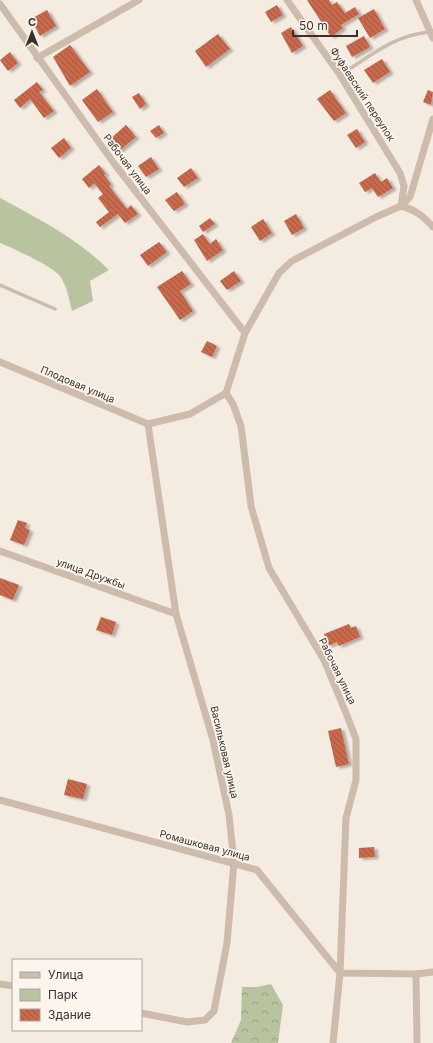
<svg xmlns="http://www.w3.org/2000/svg" width="433" height="1043" viewBox="0 0 433 1043" font-family="Inter,sans-serif">
<style>
.green{fill:#b8c4a0}
.forest{fill:url(#forest-crowns)}
.building{fill:url(#building-back-hatch);filter:url(#shadow)}
.lines{fill:none;stroke-linecap:round;stroke-linejoin:round}
.service{stroke:#cdbbac;stroke-width:3.5}
.minor{stroke:#cdbbac;stroke-width:7}
.labels{text-anchor:middle;dominant-baseline:central;stroke-width:3.5;stroke-linejoin:round;paint-order:stroke}
.street-label{font-size:10px;fill:#3b302b;stroke:#fbf5ee}
</style>
<defs>
<pattern id="forest-crowns" width="20" height="18" patternUnits="userSpaceOnUse"><rect width="20" height="18" fill="#b8c4a0"/><path d="M2 6a3 3 0 1 1 6 0M12 15a3 3 0 1 1 6 0" fill="none" stroke="#97a083"/></pattern>
<pattern id="building-back-hatch" width="6" height="6" patternUnits="userSpaceOnUse"><rect width="6" height="6" fill="#c8694b"/><path d="M-1 5l2 2M0 0l6 6M5-1l2 2" fill="none" stroke="#a4573f"/></pattern>
<filter id="shadow"><feDropShadow dx="3.5" dy="2" stdDeviation="1" flood-color="#0004"/></filter>
</defs>
<rect width="100%" height="100%" fill="#f4ebe1"/>
<path class="green" d="M0,198C39,219 78,239 109,270L90,281L93,301L72,311C69,299 67,286 60,276C52,266 13,248 0,243Z"/>
<polygon class="forest" points="271,984 283,1005 278,1043 231,1043 241,1020 242,987 257,987"/>
<g class="building">
<polygon points="307,0 329,0 332,5 337,2 345,13 355,7 359,14 341,25 343,28 331,37"/>
<polygon points="277,5 283,15 271,22 265,12"/>
<polygon points="374,9 385,29 370,38 358,18"/>
<polygon points="47,10 56,26 40,36 31,19"/>
<polygon points="291,27 303,46 292,53 281,33"/>
<polygon points="218,34 230,49 206,67 195,51"/>
<polygon points="364,36 370,47 352,57 346,46"/>
<polygon points="70,45 90,72 70,86 53,57"/>
<polygon points="10,52 18,63 8,71 0,60"/>
<polygon points="382,59 390,72 373,83 364,70"/>
<polygon points="37,82 43,90 39,92 54,111 44,118 30,99 20,108 14,100"/>
<polygon points="97,89 113,112 98,122 82,100"/>
<polygon points="330,90 346,113 334,121 317,99"/>
<polygon points="428,90 433,92 431,105 423,102"/>
<polygon points="139,93 146,104 140,109 132,97"/>
<polygon points="126,125 136,137 119,151 110,139"/>
<polygon points="159,125 164,133 156,138 150,131"/>
<polygon points="357,129 365,142 356,148 347,135"/>
<polygon points="64,138 71,148 59,158 51,148"/>
<polygon points="151,157 159,169 146,177 138,166"/>
<polygon points="99,165 106,174 104,175 111,184 109,186 127,209 131,205 138,214 125,223 118,214 100,227 96,222 109,212 98,198 103,194 94,183 89,188 82,179"/>
<polygon points="191,168 198,178 184,187 177,178"/>
<polygon points="375,173 381,182 387,178 393,188 378,197 372,188 365,192 359,183"/>
<polygon points="177,192 185,204 174,211 165,200"/>
<polygon points="296,214 304,228 292,235 284,221"/>
<polygon points="210,218 215,224 203,232 199,226"/>
<polygon points="263,219 272,233 260,241 251,227"/>
<polygon points="203,234 210,244 216,239 223,250 207,261 194,240"/>
<polygon points="159,242 167,252 148,266 140,255"/>
<polygon points="182,271 191,284 180,291 193,311 180,320 157,287"/>
<polygon points="234,271 241,281 227,290 220,281"/>
<polygon points="207,341 217,346 212,357 201,352"/>
<polygon points="18,520 27,523 25,528 30,530 24,545 10,540"/>
<polygon points="0,578 19,585 13,600 0,595"/>
<polygon points="101,617 116,622 112,635 96,630"/>
<polygon points="349,624 351,628 356,626 360,637 339,646 337,642 328,646 324,634"/>
<polygon points="341,728 349,764 336,767 328,731"/>
<polygon points="68,779 87,784 83,799 64,795"/>
<polygon points="374,847 375,857 359,858 359,848"/>
</g>
<g class="lines">
<g class="service">
<path d="M340,75C371,56 392,36 429,32"/>
<polyline points="0,285 55,309"/>
</g>
<g class="minor">
<polyline points="287,0 340,75 400,173 404,186 401,206"/>
<polyline points="416,0 433,38"/>
<polyline points="0,4 113,162 245,333"/>
<polyline points="37,58 139,0"/>
<path d="M401,206C416,210 423,216 433,227"/>
<polyline points="0,362 148,424"/>
<polyline points="226,393 233,404 241,426 251,506 269,568 324,660 346,713 356,739 356,780 346,818 340,973 333,1043"/>
<polyline points="148,424 190,414 226,393 245,333 279,273 292,261 376,217 401,206 410,197 433,119"/>
<polyline points="0,551 176,614"/>
<polyline points="0,800 257,870 340,973 416,974 433,972"/>
<polyline points="416,974 417,1043"/>
<polyline points="0,984 13,986"/>
<polyline points="141,1013 187,1022 205,1020 214,1011 227,943 234,862 229,815 213,740 176,614 148,424"/>
</g>
</g>
<g class="labels">
<g class="street-label">
<text transform="translate(363 94) rotate(57)">Фуфаевский переулок</text>
<text transform="translate(128 164) rotate(53)">Рабочая улица</text>
<text transform="translate(78 384) rotate(23)">Плодовая улица</text>
<text transform="translate(91 573) rotate(20)">улица Дружбы</text>
<text transform="translate(338 671) rotate(64)">Рабочая улица</text>
<text transform="translate(225 752) rotate(77)">Васильковая улица</text>
<text transform="translate(205 845) rotate(15)">Ромашковая улица</text>
</g>
</g>
<rect x="12" y="959" width="130" height="72" fill="#fbf5ee" stroke="#aea6a0"/>
<rect x="20" y="972" width="20" height="6" fill="#cdbbac" stroke="#aea6a0"/>
<text x="48" y="979" font-size="12" fill="#3b302b">Улица</text>
<rect x="20" y="989" width="20" height="12" fill="#b8c4a0" stroke="#aea6a0"/>
<text x="48" y="999" font-size="12" fill="#3b302b">Парк</text>
<rect x="20" y="1009" width="20" height="12" fill="url(#building-back-hatch)" stroke="#aea6a0"/>
<text x="48" y="1019" font-size="12" fill="#3b302b">Здание</text>
<g transform="translate(32 32)" stroke="#fbf5ee" stroke-width="3" paint-order="stroke">
<path d="M0-3L7 15L0 10L-7 15Z" fill="#3b302b"/>
<text y="-6" font-size="11" font-weight="bold" text-anchor="middle" fill="#3b302b">С</text>
</g>
<path d="M293 30v6h64v-6" fill="none" stroke="#3b302b" stroke-width="2"/>
<text x="299" y="30" font-size="12" fill="#3b302b" stroke="#fbf5ee" stroke-width="3" paint-order="stroke">50 m</text>
</svg>
